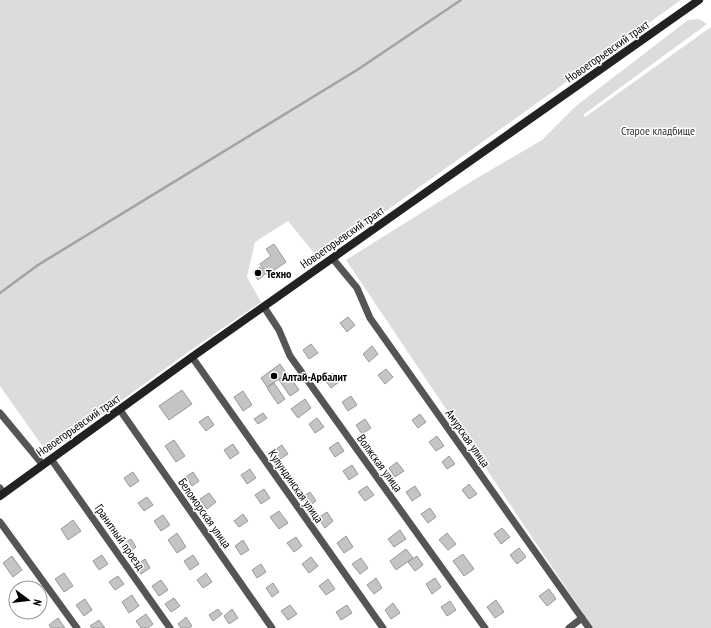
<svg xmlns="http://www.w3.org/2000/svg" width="711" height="628" viewBox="0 0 711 628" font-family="'PT Sans Narrow',sans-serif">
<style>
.green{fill:#dcdcdc}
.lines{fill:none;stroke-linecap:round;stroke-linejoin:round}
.stream{stroke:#a3a3a3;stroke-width:2.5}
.building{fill:#c4c4c4;stroke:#999}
.minor{stroke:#555;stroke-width:7}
.secondary{stroke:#222;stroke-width:8}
.poi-dot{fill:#000;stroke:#fff;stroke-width:1.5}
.labels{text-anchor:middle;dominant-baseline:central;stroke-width:3;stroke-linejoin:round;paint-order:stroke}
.street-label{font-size:12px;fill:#000;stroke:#fff}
.park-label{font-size:12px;fill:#333;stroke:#fff}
.poi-label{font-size:12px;font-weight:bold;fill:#000;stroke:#fff;text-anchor:start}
</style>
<rect width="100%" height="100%" fill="#fff"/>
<g class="green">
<polygon points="0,0 681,0 319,259 288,221 255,242 247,277 261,302 188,352 48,454 0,386"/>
<polygon points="699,19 707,24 583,115 585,117 711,27 711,628 593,628 346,260 477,178 542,140 576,106 688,20"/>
</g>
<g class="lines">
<polyline class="stream" points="0,293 38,265 357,70 461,0"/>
</g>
<g class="building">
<polygon points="274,244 286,262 267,275 260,264 271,256 266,249"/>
<polygon points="260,267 265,274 258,280 253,272"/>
<polygon points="348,317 355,325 347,332 340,323"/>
<polygon points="311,344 318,353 309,359 303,350"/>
<polygon points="372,346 378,354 369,362 363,354"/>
<polygon points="280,364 287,374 267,387 261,378"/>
<polygon points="386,369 393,377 385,384 378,375"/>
<polygon points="333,373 339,382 331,388 324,379"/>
<polygon points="288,374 299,390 290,396 279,380"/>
<polygon points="274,383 285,399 278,404 267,388"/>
<polygon points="182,390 192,404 169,420 159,406"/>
<polygon points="243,391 252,405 243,411 234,397"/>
<polygon points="351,396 357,405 348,411 342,402"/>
<polygon points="305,399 311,408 298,418 291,409"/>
<polygon points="263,413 267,418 258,424 254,419"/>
<polygon points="420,414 426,422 418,428 412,420"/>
<polygon points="208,416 214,425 206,431 199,422"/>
<polygon points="317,418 324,427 315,433 309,424"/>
<polygon points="365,419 371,428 362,434 356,425"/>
<polygon points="437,436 444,446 436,451 429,442"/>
<polygon points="174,440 185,456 176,462 165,446"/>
<polygon points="338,442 344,451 335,457 329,448"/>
<polygon points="233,444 239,453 230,459 224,450"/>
<polygon points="282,445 288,454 279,460 273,451"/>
<polygon points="449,456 455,464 447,469 442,462"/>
<polygon points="397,462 404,471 395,477 389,468"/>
<polygon points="352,465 358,474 349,480 343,471"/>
<polygon points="250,469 256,478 247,484 241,475"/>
<polygon points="133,472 139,481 130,487 124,478"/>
<polygon points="193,472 199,481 192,486 186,477"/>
<polygon points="469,484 477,494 469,499 462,490"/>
<polygon points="367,486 374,495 365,501 358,492"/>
<polygon points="415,486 421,495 412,501 406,492"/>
<polygon points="264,489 270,498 261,504 255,495"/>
<polygon points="310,492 316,501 309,506 302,497"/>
<polygon points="209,493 216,502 207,509 200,499"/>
<polygon points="147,497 153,505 144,511 138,503"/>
<polygon points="430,508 436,517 428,523 421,514"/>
<polygon points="279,511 288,523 279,529 270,517"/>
<polygon points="327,512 333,521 325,528 318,518"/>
<polygon points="243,514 248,521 239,527 234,521"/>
<polygon points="163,515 170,525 161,531 154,521"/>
<polygon points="73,520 81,531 68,540 61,529"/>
<polygon points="502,528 510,537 501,544 494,534"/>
<polygon points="400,530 406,539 394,547 388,539"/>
<polygon points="177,533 186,547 177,553 168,540"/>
<polygon points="447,533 456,544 448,550 439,540"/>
<polygon points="346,536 353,547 344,553 337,543"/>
<polygon points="296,537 302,546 294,552 287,543"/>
<polygon points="131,539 136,547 128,553 122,545"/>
<polygon points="243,540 249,550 241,555 235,546"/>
<polygon points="519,548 526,557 517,564 510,555"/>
<polygon points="406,549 413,558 396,570 390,561"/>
<polygon points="463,554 474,569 464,576 453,561"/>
<polygon points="102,555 108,564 99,570 93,561"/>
<polygon points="193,555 199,564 190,570 184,561"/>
<polygon points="12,556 22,570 13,577 3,563"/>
<polygon points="417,556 423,565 415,571 408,562"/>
<polygon points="311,557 318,566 309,573 302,564"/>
<polygon points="361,558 368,568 360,574 352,564"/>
<polygon points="145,559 150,568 141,574 136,565"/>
<polygon points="261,564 266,572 257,578 252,570"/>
<polygon points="64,573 73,586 64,592 55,579"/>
<polygon points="206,573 212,582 203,588 197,580"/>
<polygon points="118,576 124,584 115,590 109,582"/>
<polygon points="376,578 382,588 374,594 367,585"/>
<polygon points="435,578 441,587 432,594 426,584"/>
<polygon points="328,579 335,589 326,595 319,586"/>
<polygon points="161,580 168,590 159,596 152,586"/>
<polygon points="273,583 279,592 272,597 266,588"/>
<polygon points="549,589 556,599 547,606 539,596"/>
<polygon points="132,595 139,606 129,613 122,602"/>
<polygon points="174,598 180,606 171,612 165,604"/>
<polygon points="85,599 92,610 84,616 76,605"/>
<polygon points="496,600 504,612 495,618 487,607"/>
<polygon points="450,601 456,610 447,616 441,607"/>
<polygon points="393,603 400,613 391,619 385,610"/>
<polygon points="290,605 297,614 288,620 281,611"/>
<polygon points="347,605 352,613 341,620 336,612"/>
<polygon points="218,609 222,614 213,621 209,615"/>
<polygon points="232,609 238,618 229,624 224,616"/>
<polygon points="146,614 153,624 148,628 141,628 136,621"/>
<polygon points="186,617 192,626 189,628 181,628 178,624"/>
<polygon points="58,618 65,628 51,628 49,625"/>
<polygon points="99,620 105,628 92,628 90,626"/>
</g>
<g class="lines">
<g class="minor">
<polyline points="333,259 357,288 370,318 589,628"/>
<polyline points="264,307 279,330 290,356 485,628"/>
<polyline points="192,357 383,628"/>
<polyline points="120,410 272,628"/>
<polyline points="0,413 43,465"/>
<polyline points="51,459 170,628"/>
<polyline points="0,488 3,493"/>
<polyline points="0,522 77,628"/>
<polyline points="569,628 582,618"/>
</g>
<polyline class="secondary" points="0,496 192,357 699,0"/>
</g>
<g class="poi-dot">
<circle cx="258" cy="273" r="4"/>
<circle cx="274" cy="376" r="4"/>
</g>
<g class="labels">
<g class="street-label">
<text transform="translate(607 51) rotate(-35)">Новоегорьевский тракт</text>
<text transform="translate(342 237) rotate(-35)">Новоегорьевский тракт</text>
<text transform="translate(78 425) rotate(-35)">Новоегорьевский тракт</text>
<text transform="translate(468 438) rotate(55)">Амурская улица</text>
<text transform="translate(380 463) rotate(54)">Волжская улица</text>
<text transform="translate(296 486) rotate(55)">Кулундинская улица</text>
<text transform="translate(205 513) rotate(55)">Беломорская улица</text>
<text transform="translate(120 537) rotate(55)">Гранитный проезд</text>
</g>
<g class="park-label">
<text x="658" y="130">Старое кладбище</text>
</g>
<g class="poi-label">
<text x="266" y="273">Техно</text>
<text x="282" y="376">Алтай-Арбалит</text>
</g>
</g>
<g transform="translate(28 600) rotate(105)"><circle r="19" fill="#ffffff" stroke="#999999"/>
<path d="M0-3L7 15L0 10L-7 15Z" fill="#000000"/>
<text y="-6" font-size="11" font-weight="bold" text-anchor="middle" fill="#000000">N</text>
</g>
</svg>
